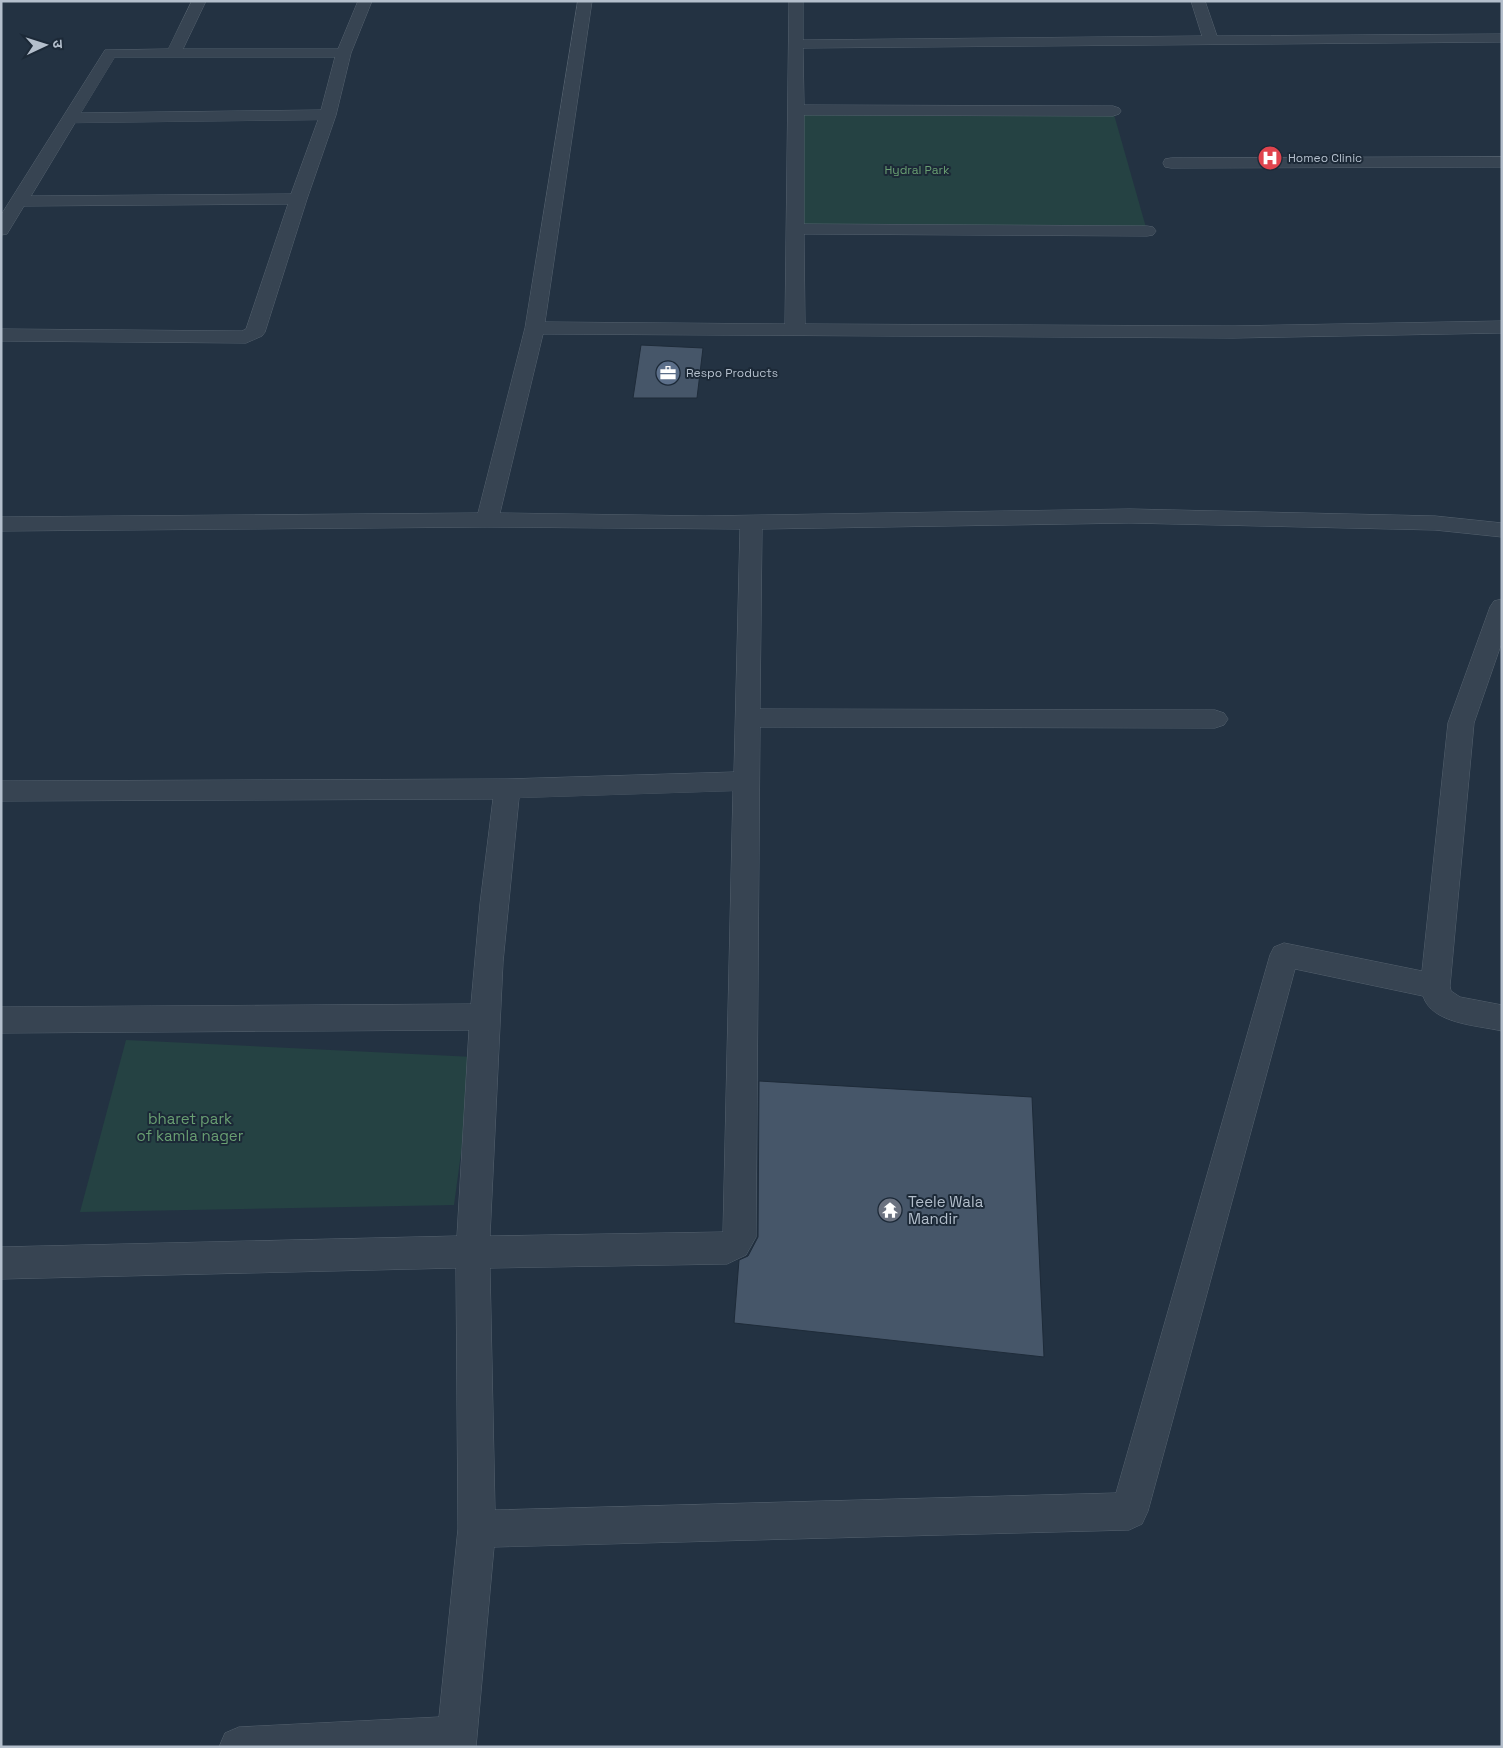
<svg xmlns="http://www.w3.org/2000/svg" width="1503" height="1748" viewBox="0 0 1503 1748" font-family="'Space Grotesk','Noto Sans Devanagari',sans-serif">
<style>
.green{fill:#254243}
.building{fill:#465669;stroke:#1e2b39}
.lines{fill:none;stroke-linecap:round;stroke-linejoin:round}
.minor-casing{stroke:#55626f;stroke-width:1}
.minor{fill:#374452;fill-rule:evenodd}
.labels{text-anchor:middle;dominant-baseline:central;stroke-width:4;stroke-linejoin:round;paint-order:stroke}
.far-poi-label{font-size:12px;fill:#b4bfcc;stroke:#1c2937;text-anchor:start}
.far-park-label{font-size:12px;fill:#699f72;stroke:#1c2937}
.park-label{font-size:15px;fill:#699f72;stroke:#1c2937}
.poi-label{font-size:15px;fill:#b4bfcc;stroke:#1c2937;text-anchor:start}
</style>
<rect width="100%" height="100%" fill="#233242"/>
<g class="green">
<polygon points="796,110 1113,111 1147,231 795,229"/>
<polygon points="126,1040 474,1057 454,1205 80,1212"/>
</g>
<g class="building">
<polygon points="641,345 703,348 697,398 633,398"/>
<polygon points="759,1081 1032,1097 1044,1357 734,1323 739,1260 748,1256 758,1237"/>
</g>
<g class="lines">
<defs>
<g id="minor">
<path d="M192,1H206L183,49H338L358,1H372L351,53L336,115L307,199L265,332L262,336L246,343L1,341V329L242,331L246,329L288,204L24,206L7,234L1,235V215L105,50L168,49ZM115,57H335L321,110L81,113ZM318,120L291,194L31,196L75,123Z"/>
<path d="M578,1H592L545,322L785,324L789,1H803V40L1202,36L1191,1H1205L1217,36L1502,34V42L803,48L804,105L1113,106L1119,108L1121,111L1119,114L1113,116L804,115V224L1147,226L1153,227L1156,231L1153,235L1147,236L804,234L805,324L1233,326L1502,321V333L1233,338L543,334L500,513L704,516L1130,509L1435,516L1502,523V537L1435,530L1130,523L762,529L760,709L1215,710L1224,713L1228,719L1224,725L1215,728L760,727L756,1237L746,1255L727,1264L490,1268L495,1510L1116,1493L1270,955L1274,947L1284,943L1422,971L1448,723L1490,607L1494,601L1502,599V642L1474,723L1450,986L1451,991L1460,997L1502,1005V1031C1476,1025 1432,1024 1423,996L1295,969L1148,1511L1142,1524L1129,1530L494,1547L476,1747H219L225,1733L239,1727L439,1717L458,1529L456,1268L1,1279V1247L457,1236L469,1030L1,1033V1007L471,1004L480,904L493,799L1,801V781L507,779L734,772L740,529L487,527L1,531V517L478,513L525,328ZM733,791L723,1232L490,1236L503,962L519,798Z"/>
<polygon points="1502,157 1502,167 1171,168 1165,167 1163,163 1165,159 1171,158"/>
</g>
</defs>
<use href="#minor" class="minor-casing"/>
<use href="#minor" class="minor"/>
</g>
<defs>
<symbol id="hospital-disc" viewBox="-11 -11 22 22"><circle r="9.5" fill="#e0444e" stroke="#1c2937"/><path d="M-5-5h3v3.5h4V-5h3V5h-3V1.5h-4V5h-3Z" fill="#fff"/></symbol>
<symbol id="office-disc" viewBox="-11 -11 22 22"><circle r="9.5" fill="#5c6f8a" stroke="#1c2937"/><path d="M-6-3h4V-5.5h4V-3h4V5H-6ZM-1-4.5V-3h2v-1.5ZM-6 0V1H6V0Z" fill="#fff"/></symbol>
<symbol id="temple-disc" viewBox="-11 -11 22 22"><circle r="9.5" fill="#6b7280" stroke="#1c2937"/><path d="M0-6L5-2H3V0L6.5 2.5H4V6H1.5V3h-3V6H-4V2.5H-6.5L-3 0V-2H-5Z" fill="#fff"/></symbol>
</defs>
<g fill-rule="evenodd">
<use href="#hospital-disc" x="1256" y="144" width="28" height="28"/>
<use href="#office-disc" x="654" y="359" width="28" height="28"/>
<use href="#temple-disc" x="876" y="1196" width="28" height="28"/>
</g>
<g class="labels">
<g class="far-poi-label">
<text x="1288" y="158">Homeo Clinic</text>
<text x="686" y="373">Respo Products</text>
</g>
<g class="far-park-label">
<text x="917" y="170">Hydral Park</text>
</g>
<g class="park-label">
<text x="190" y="1118">bharet park<tspan x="190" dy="17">of kamla nager</tspan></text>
</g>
<g class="poi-label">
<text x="908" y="1201">Teele Wala<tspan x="908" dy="17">Mandir</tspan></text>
</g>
</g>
<rect width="1503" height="1748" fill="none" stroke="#b4bfcc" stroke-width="5"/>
<g transform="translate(45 45) rotate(86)" stroke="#1c2937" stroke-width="4" paint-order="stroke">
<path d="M0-4L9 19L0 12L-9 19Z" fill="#b4bfcc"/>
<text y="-8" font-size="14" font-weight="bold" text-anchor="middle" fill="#b4bfcc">उ</text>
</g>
</svg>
